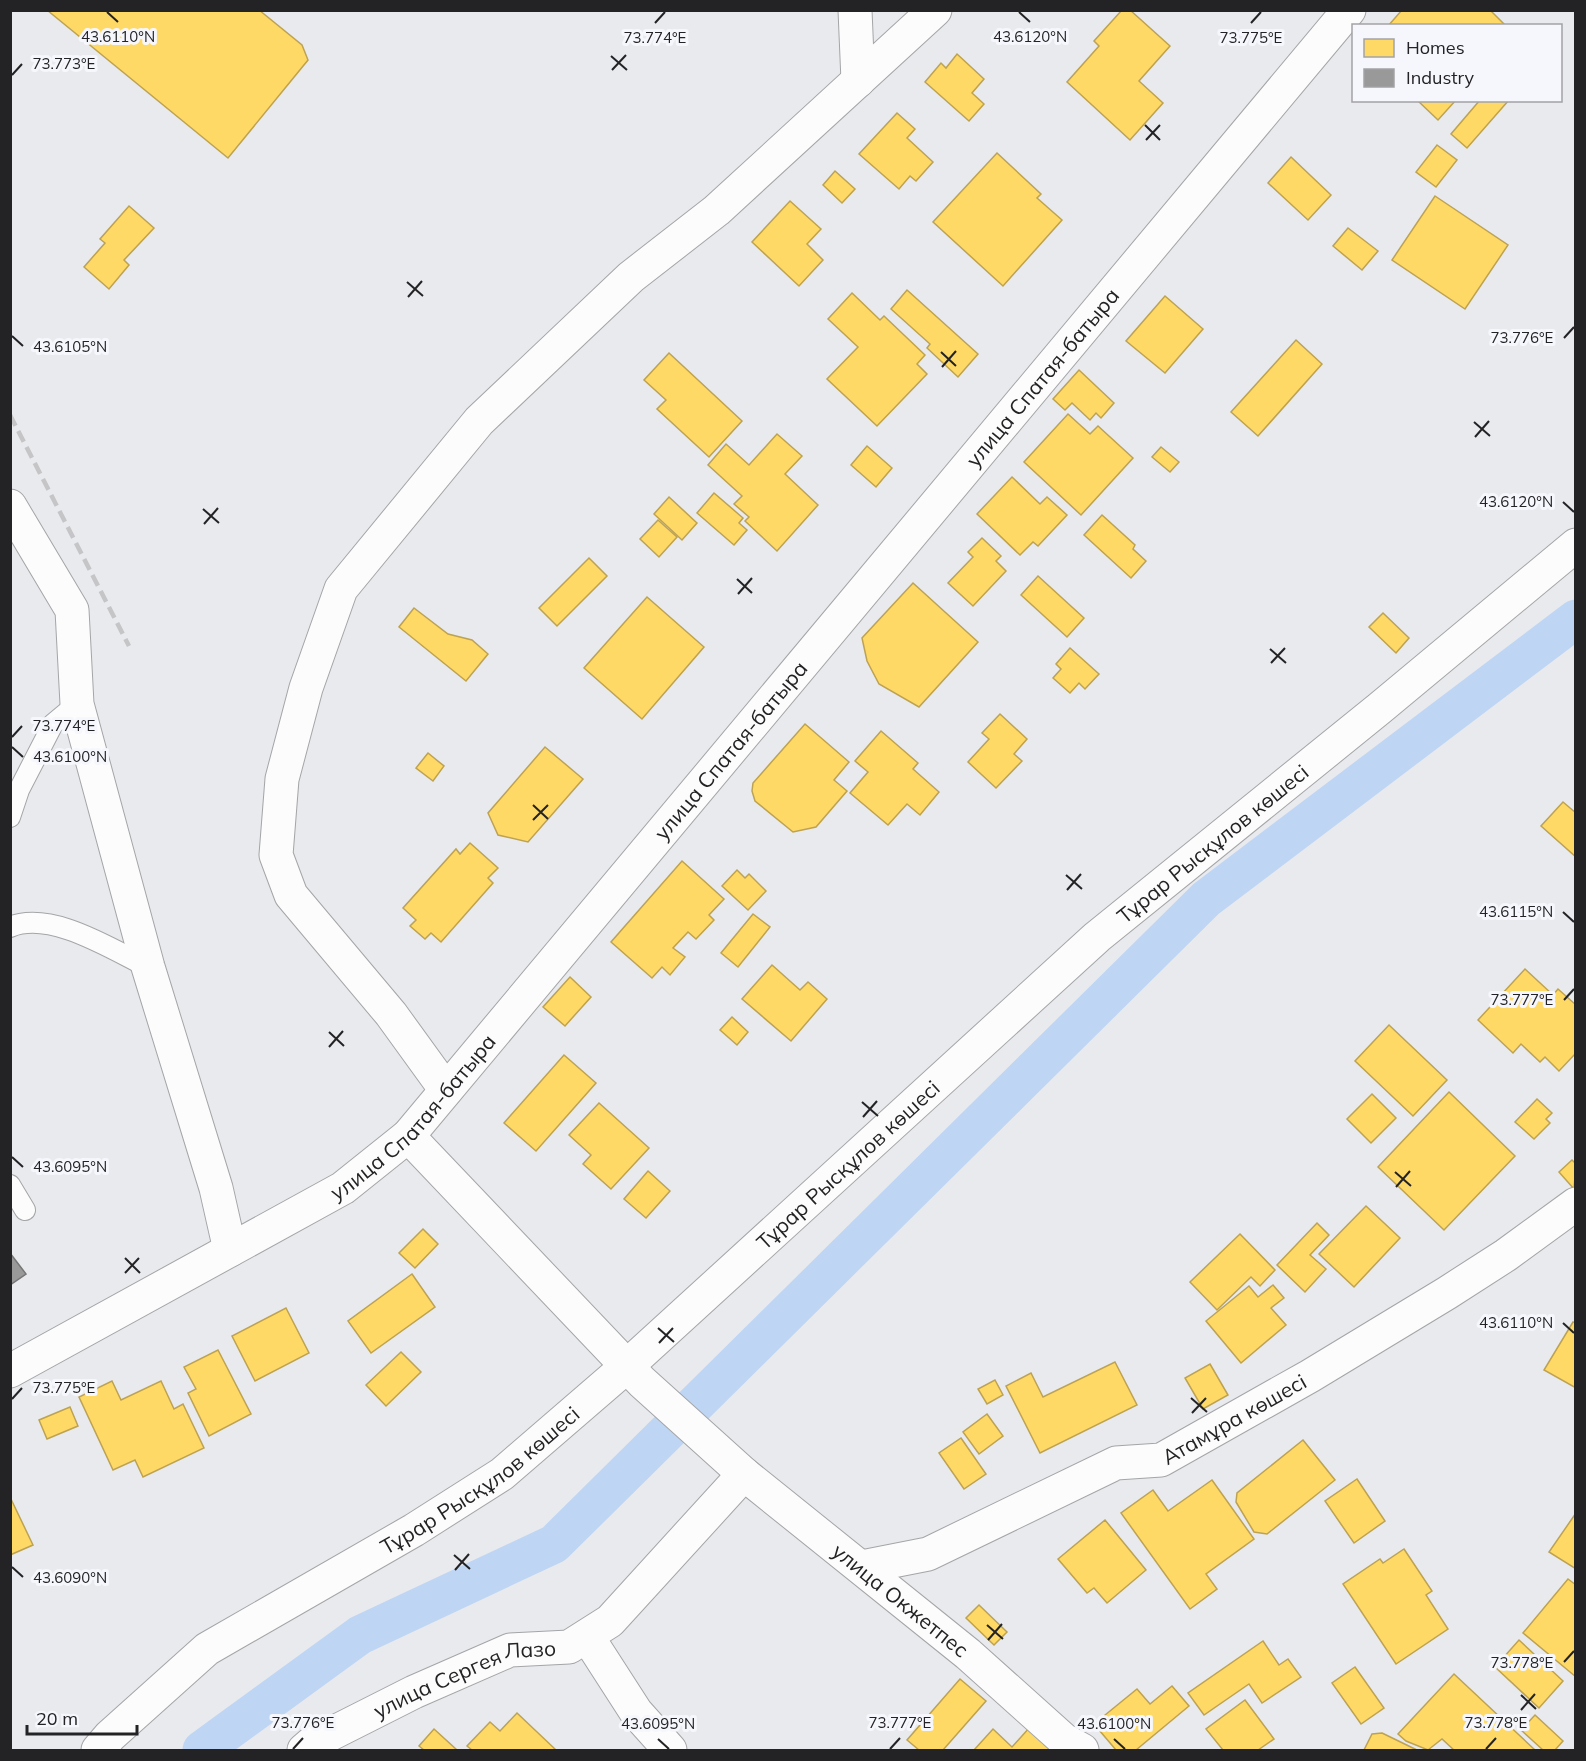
<svg xmlns="http://www.w3.org/2000/svg" width="1586" height="1761" viewBox="0 0 1586 1761" font-family="Mulish,sans-serif">
<style>
.homes{fill:#ffd966;stroke:#bda252;stroke-width:1.5}
.industry{fill:#999;stroke:#767676;stroke-width:1.5}
.lines{fill:none;stroke-linecap:round;stroke-linejoin:round}
.canal{stroke:#bed5f4;stroke-width:39}
.service-casing{stroke:#a4a5a7;stroke-width:22}
.minor-casing{stroke:#a4a5a7;stroke-width:35}
.service{stroke:#fcfcfc;stroke-width:20}
.minor{stroke:#fcfcfc;stroke-width:33}
.rail{stroke:#c5c5c7;stroke-width:4.5;stroke-dasharray:12 6;stroke-linecap:butt}
.ticks{fill:none;stroke:#232325;stroke-width:2}
.labels{text-anchor:middle;dominant-baseline:central;stroke-width:6;stroke-linejoin:round;paint-order:stroke}
.street-label{font-size:21px;fill:#232325;stroke:#f6f7fc}
.ticks-label{font-size:15px;text-anchor:middle;fill:#232325;stroke:#f6f7fc;stroke-width:6;stroke-linejoin:round;paint-order:stroke}
</style>
<rect width="100%" height="100%" fill="#e9eaee"/>
<g class="homes">
<polygon points="47,10 259,10 302,45 308,60 228,158"/>
<polygon points="1122,10 1130,10 1170,46 1139,81 1163,103 1130,140 1067,82 1099,46 1094,41"/>
<polygon points="1402,10 1490,10 1506,26 1388,26"/>
<polygon points="957,54 984,79 972,93 984,104 969,121 925,82 941,63 946,68"/>
<polygon points="1417,100 1456,100 1438,120"/>
<polygon points="1480,100 1509,100 1467,148 1451,134"/>
<polygon points="897,113 915,129 907,138 933,162 916,181 910,176 899,189 859,154"/>
<polygon points="1437,145 1457,160 1436,187 1416,172"/>
<polygon points="997,153 1041,194 1037,198 1062,220 1003,286 933,222"/>
<polygon points="1291,157 1331,195 1308,220 1268,183"/>
<polygon points="835,171 855,189 842,203 823,185"/>
<polygon points="1435,196 1508,245 1465,309 1392,260"/>
<polygon points="790,201 821,229 807,244 823,260 799,286 752,242"/>
<polygon points="129,206 154,228 124,260 129,265 109,289 84,267 105,243 100,239"/>
<polygon points="1348,228 1378,251 1362,270 1333,246"/>
<polygon points="907,290 978,354 958,377 927,348 930,344 891,309"/>
<polygon points="852,293 880,320 884,316 925,355 917,364 927,374 877,426 827,379 858,347 828,319"/>
<polygon points="1165,296 1203,329 1165,373 1126,341"/>
<polygon points="1296,340 1322,364 1258,436 1231,412"/>
<polygon points="669,353 742,421 709,457 657,409 666,400 644,380"/>
<polygon points="1079,370 1114,403 1101,418 1096,413 1090,420 1072,403 1065,410 1053,399"/>
<polygon points="1068,414 1090,434 1098,426 1133,458 1081,515 1024,462"/>
<polygon points="777,434 802,456 785,474 818,505 777,551 745,521 749,517 734,504 742,496 708,465 726,444 749,465"/>
<polygon points="867,446 892,468 876,487 851,465"/>
<polygon points="1161,447 1179,462 1170,472 1152,457"/>
<polygon points="1012,477 1040,504 1047,497 1067,515 1038,546 1033,542 1020,555 977,514"/>
<polygon points="714,493 743,518 739,523 747,530 734,545 697,513"/>
<polygon points="669,497 697,523 682,540 654,514"/>
<polygon points="1102,515 1135,545 1133,549 1146,561 1131,578 1084,535"/>
<polygon points="658,520 677,537 659,557 640,539"/>
<polygon points="982,538 1001,556 996,561 1006,571 973,606 948,583 973,557 968,552"/>
<polygon points="589,558 607,576 557,626 539,608"/>
<polygon points="1038,576 1084,618 1067,637 1021,595"/>
<polygon points="913,583 978,642 919,707 879,684 867,661 862,638"/>
<polygon points="647,597 704,647 642,719 584,668"/>
<polygon points="414,608 448,634 472,640 488,654 466,681 399,627"/>
<polygon points="1383,613 1409,638 1396,653 1369,627"/>
<polygon points="1070,648 1099,674 1085,689 1079,683 1070,693 1053,678 1061,669 1056,664"/>
<polygon points="1000,714 1027,739 1014,754 1022,761 996,788 968,762 989,739 982,733"/>
<polygon points="805,724 849,762 834,780 847,791 816,827 793,832 755,801 752,791 753,783"/>
<polygon points="881,731 918,763 913,769 939,792 920,815 907,804 888,825 850,793 868,772 855,761"/>
<polygon points="545,747 583,779 528,842 498,835 488,813"/>
<polygon points="428,753 444,766 433,781 416,768"/>
<polygon points="1563,802 1576,813 1576,857 1541,826"/>
<polygon points="470,843 498,868 488,878 493,883 441,942 431,933 425,939 410,926 416,920 403,908 456,849 460,854"/>
<polygon points="682,861 724,899 709,915 714,920 696,939 688,932 673,948 685,957 670,975 662,967 652,978 611,942"/>
<polygon points="737,870 745,878 749,874 766,891 748,910 722,886"/>
<polygon points="753,914 770,927 738,967 721,953"/>
<polygon points="772,965 800,990 808,982 827,999 791,1041 742,999"/>
<polygon points="1525,969 1553,995 1558,989 1576,1005 1576,1053 1559,1071 1545,1057 1540,1062 1521,1044 1513,1053 1478,1020"/>
<polygon points="570,977 591,997 565,1026 543,1007"/>
<polygon points="732,1017 748,1032 737,1045 720,1030"/>
<polygon points="1389,1025 1447,1080 1413,1116 1355,1061"/>
<polygon points="564,1055 596,1083 536,1151 504,1123"/>
<polygon points="1449,1092 1515,1156 1444,1230 1378,1167"/>
<polygon points="1372,1094 1396,1118 1371,1143 1347,1119"/>
<polygon points="1537,1099 1552,1113 1546,1119 1550,1123 1534,1139 1515,1122"/>
<polygon points="599,1103 649,1148 611,1189 583,1164 591,1155 569,1135"/>
<polygon points="1572,1160 1576,1164 1574,1189 1559,1172"/>
<polygon points="648,1171 670,1191 646,1218 624,1199"/>
<polygon points="1366,1206 1400,1238 1354,1287 1319,1254"/>
<polygon points="1317,1223 1329,1235 1310,1255 1326,1269 1305,1292 1277,1265"/>
<polygon points="423,1229 438,1244 415,1268 399,1253"/>
<polygon points="1240,1234 1275,1270 1260,1286 1251,1277 1217,1310 1190,1282"/>
<polygon points="412,1274 435,1307 371,1353 348,1321"/>
<polygon points="1273,1285 1284,1298 1271,1308 1286,1325 1241,1363 1206,1321 1249,1286 1258,1297"/>
<polygon points="286,1308 309,1353 255,1381 232,1336"/>
<polygon points="1573,1322 1576,1323 1576,1388 1544,1370"/>
<polygon points="218,1350 251,1414 209,1436 188,1393 196,1389 184,1367"/>
<polygon points="401,1352 421,1372 386,1406 366,1385"/>
<polygon points="1115,1362 1137,1405 1040,1453 1006,1386 1031,1373 1043,1397"/>
<polygon points="1210,1364 1228,1395 1203,1409 1185,1378"/>
<polygon points="995,1380 1003,1395 987,1404 978,1389"/>
<polygon points="112,1381 121,1400 161,1381 174,1409 183,1404 204,1448 143,1477 135,1460 113,1470 79,1397"/>
<polygon points="70,1407 78,1426 47,1439 39,1420"/>
<polygon points="987,1414 1003,1436 979,1454 963,1432"/>
<polygon points="961,1438 986,1474 964,1489 939,1453"/>
<polygon points="1303,1440 1335,1480 1267,1534 1254,1532 1236,1502 1237,1493"/>
<polygon points="1357,1479 1385,1521 1354,1543 1325,1501"/>
<polygon points="1212,1480 1254,1539 1206,1574 1217,1589 1190,1609 1121,1513 1153,1490 1168,1511"/>
<polygon points="10,1497 33,1545 10,1555"/>
<polygon points="1576,1513 1576,1569 1549,1552"/>
<polygon points="1105,1520 1146,1570 1107,1603 1094,1588 1087,1593 1058,1559"/>
<polygon points="1404,1549 1432,1591 1426,1595 1448,1629 1396,1664 1343,1584 1380,1559 1383,1563"/>
<polygon points="1568,1579 1576,1585 1576,1677 1523,1633"/>
<polygon points="979,1605 1007,1632 994,1645 966,1618"/>
<polygon points="1519,1640 1563,1681 1539,1708 1495,1667"/>
<polygon points="1263,1641 1279,1665 1288,1659 1301,1677 1262,1703 1249,1684 1204,1715 1188,1693"/>
<polygon points="1355,1667 1384,1708 1361,1724 1332,1683"/>
<polygon points="1454,1674 1535,1750 1454,1750 1442,1739 1428,1750 1406,1741 1398,1734"/>
<polygon points="960,1679 986,1701 943,1750 919,1750 907,1740"/>
<polygon points="1172,1686 1189,1706 1136,1750 1116,1750 1094,1724 1137,1689 1150,1704"/>
<polygon points="1245,1700 1274,1739 1258,1750 1223,1750 1206,1729"/>
<polygon points="517,1713 555,1749 553,1750 472,1750 467,1746 490,1722 500,1731"/>
<polygon points="1535,1715 1563,1741 1555,1750 1543,1750 1521,1730"/>
<polygon points="1030,1727 1056,1750 974,1750 993,1729 1012,1747"/>
<polygon points="434,1729 457,1750 424,1750 419,1746"/>
<polygon points="1382,1733 1417,1750 1364,1750 1372,1734"/>
</g>
<polygon class="industry" points="10,1253 26,1274 10,1285"/>
<g class="lines">
<polyline class="canal" points="202,1750 360,1635 554,1544 1206,899 1576,619"/>
<defs>
<g id="service">
<polyline points="10,817 19,790 53,724 77,704"/>
<path d="M10,927C51,910 111,949 148,967"/>
<polyline points="10,1185 25,1210"/>
</g>
<g id="minor">
<polyline points="855,10 858,81"/>
<polyline points="10,506 72,610 77,704 148,967 216,1188 230,1250"/>
<polyline points="446,1090 391,1014 291,895 276,855 282,779 306,688 341,589 479,421 631,277 717,210 935,10"/>
<path id="s1" d="M408,1136L642,1382L744,1474L968,1654L1064,1740L1082,1750"/>
<path id="s2" d="M10,1371L343,1188L408,1136L1349,10"/>
<path id="s3" d="M862,1567L928,1554L1116,1463L1161,1460L1310,1376L1447,1293L1506,1255L1576,1204"/>
<polyline points="587,1636 636,1712 670,1750"/>
<path id="s4" d="M98,1750L110,1736L207,1649L414,1530L502,1474L626,1367L1097,937L1380,708L1576,545"/>
<path id="s5" d="M304,1750L311,1744L414,1692L510,1650L569,1647L610,1621L744,1474"/>
</g>
</defs>
<use href="#service" class="service-casing"/>
<use href="#minor" class="minor-casing"/>
<use href="#service" class="service"/>
<use href="#minor" class="minor"/>
<polyline class="rail" points="10,415 129,646"/>
</g>
<path class="ticks" d="M107,12L118,22M1019,12L1030,22M655,23L665,12M1251,23L1261,12M611,56L627,70M612,70L626,55M12,75L22,64M1145,125L1160,140M1146,140L1160,125M407,282L423,296M408,297L422,281M12,336L23,346M1564,338L1574,327M941,352L956,366M942,367L956,351M1474,422L1490,436M1475,437L1489,421M1563,502L1574,512M203,509L219,523M204,524L218,508M737,579L752,593M738,594L752,578M1270,649L1286,663M1271,663L1285,648M12,737L22,726M12,747L23,757M533,805L548,819M533,820L548,805M1066,875L1082,889M1067,890L1081,874M1563,912L1574,922M1564,1000L1574,989M329,1032L344,1046M329,1047L343,1031M862,1102L878,1116M863,1117L877,1101M12,1157L23,1167M1395,1172L1411,1186M1396,1187L1410,1171M125,1258L140,1273M125,1273L139,1258M1563,1323L1574,1333M658,1328L674,1342M659,1343L673,1328M1191,1398L1207,1412M12,1399L22,1388M1192,1413L1206,1398M454,1555L470,1569M12,1567L23,1577M455,1570L469,1554M987,1625L1003,1639M988,1640L1002,1624M1564,1662L1574,1651M1521,1695L1536,1709M1521,1710L1535,1694M658,1739L669,1749M1114,1739L1125,1749M293,1749L303,1738M890,1749L900,1738M1486,1749L1496,1738"/>
<g class="labels">
<g class="street-label">
<text stroke="none"><textPath href="#s2" startOffset="1452">улица Спатая-батыра</textPath></text>
<text stroke="none"><textPath href="#s2" startOffset="966">улица Спатая-батыра</textPath></text>
<text stroke="none"><textPath href="#s4" startOffset="1442">Тұрар Рысқұлов көшесі</textPath></text>
<text stroke="none"><textPath href="#s2" startOffset="480">улица Спатая-батыра</textPath></text>
<text stroke="none"><textPath href="#s4" startOffset="956">Тұрар Рысқұлов көшесі</textPath></text>
<text stroke="none"><textPath href="#s3" startOffset="405">Атамұра көшесі</textPath></text>
<text stroke="none"><textPath href="#s4" startOffset="470">Тұрар Рысқұлов көшесі</textPath></text>
<text stroke="none"><textPath href="#s1" startOffset="678">улица Окжетпес</textPath></text>
<text stroke="none"><textPath href="#s5" startOffset="178">улица Сергея Лазо</textPath></text>
</g>
</g>
<g class="ticks-label">
<text x="118" y="42">43.6110°N</text>
<text x="1030" y="42">43.6120°N</text>
<text x="655" y="43">73.774°E</text>
<text x="1251" y="43">73.775°E</text>
<text x="64" y="69">73.773°E</text>
<text x="1522" y="343">73.776°E</text>
<text x="70" y="352">43.6105°N</text>
<text x="1516" y="507">43.6120°N</text>
<text x="64" y="731">73.774°E</text>
<text x="70" y="762">43.6100°N</text>
<text x="1516" y="917">43.6115°N</text>
<text x="1522" y="1005">73.777°E</text>
<text x="70" y="1172">43.6095°N</text>
<text x="1516" y="1328">43.6110°N</text>
<text x="64" y="1393">73.775°E</text>
<text x="70" y="1583">43.6090°N</text>
<text x="1522" y="1668">73.778°E</text>
<text x="303" y="1728">73.776°E</text>
<text x="900" y="1728">73.777°E</text>
<text x="1496" y="1728">73.778°E</text>
<text x="658" y="1729">43.6095°N</text>
<text x="1114" y="1729">43.6100°N</text>
</g>
<rect width="1586" height="1761" fill="none" stroke="#232325" stroke-width="24"/>
<rect x="1352" y="24" width="210" height="78" fill="#f6f7fc" stroke="#a2a2a6" stroke-width="1.5"/>
<rect x="1364" y="39" width="30" height="18" fill="#ffd966" stroke="#a2a2a6" stroke-width="1.5"/>
<text x="1406" y="54" font-size="18" fill="#232325">Homes</text>
<rect x="1364" y="69" width="30" height="18" fill="#999999" stroke="#a2a2a6" stroke-width="1.5"/>
<text x="1406" y="84" font-size="18" fill="#232325">Industry</text>
<path d="M27 1725v9h110v-9" fill="none" stroke="#232325" stroke-width="3"/>
<text x="36" y="1725" font-size="18" fill="#232325" stroke="#f6f7fc" stroke-width="4.5" paint-order="stroke">20 m</text>
</svg>
